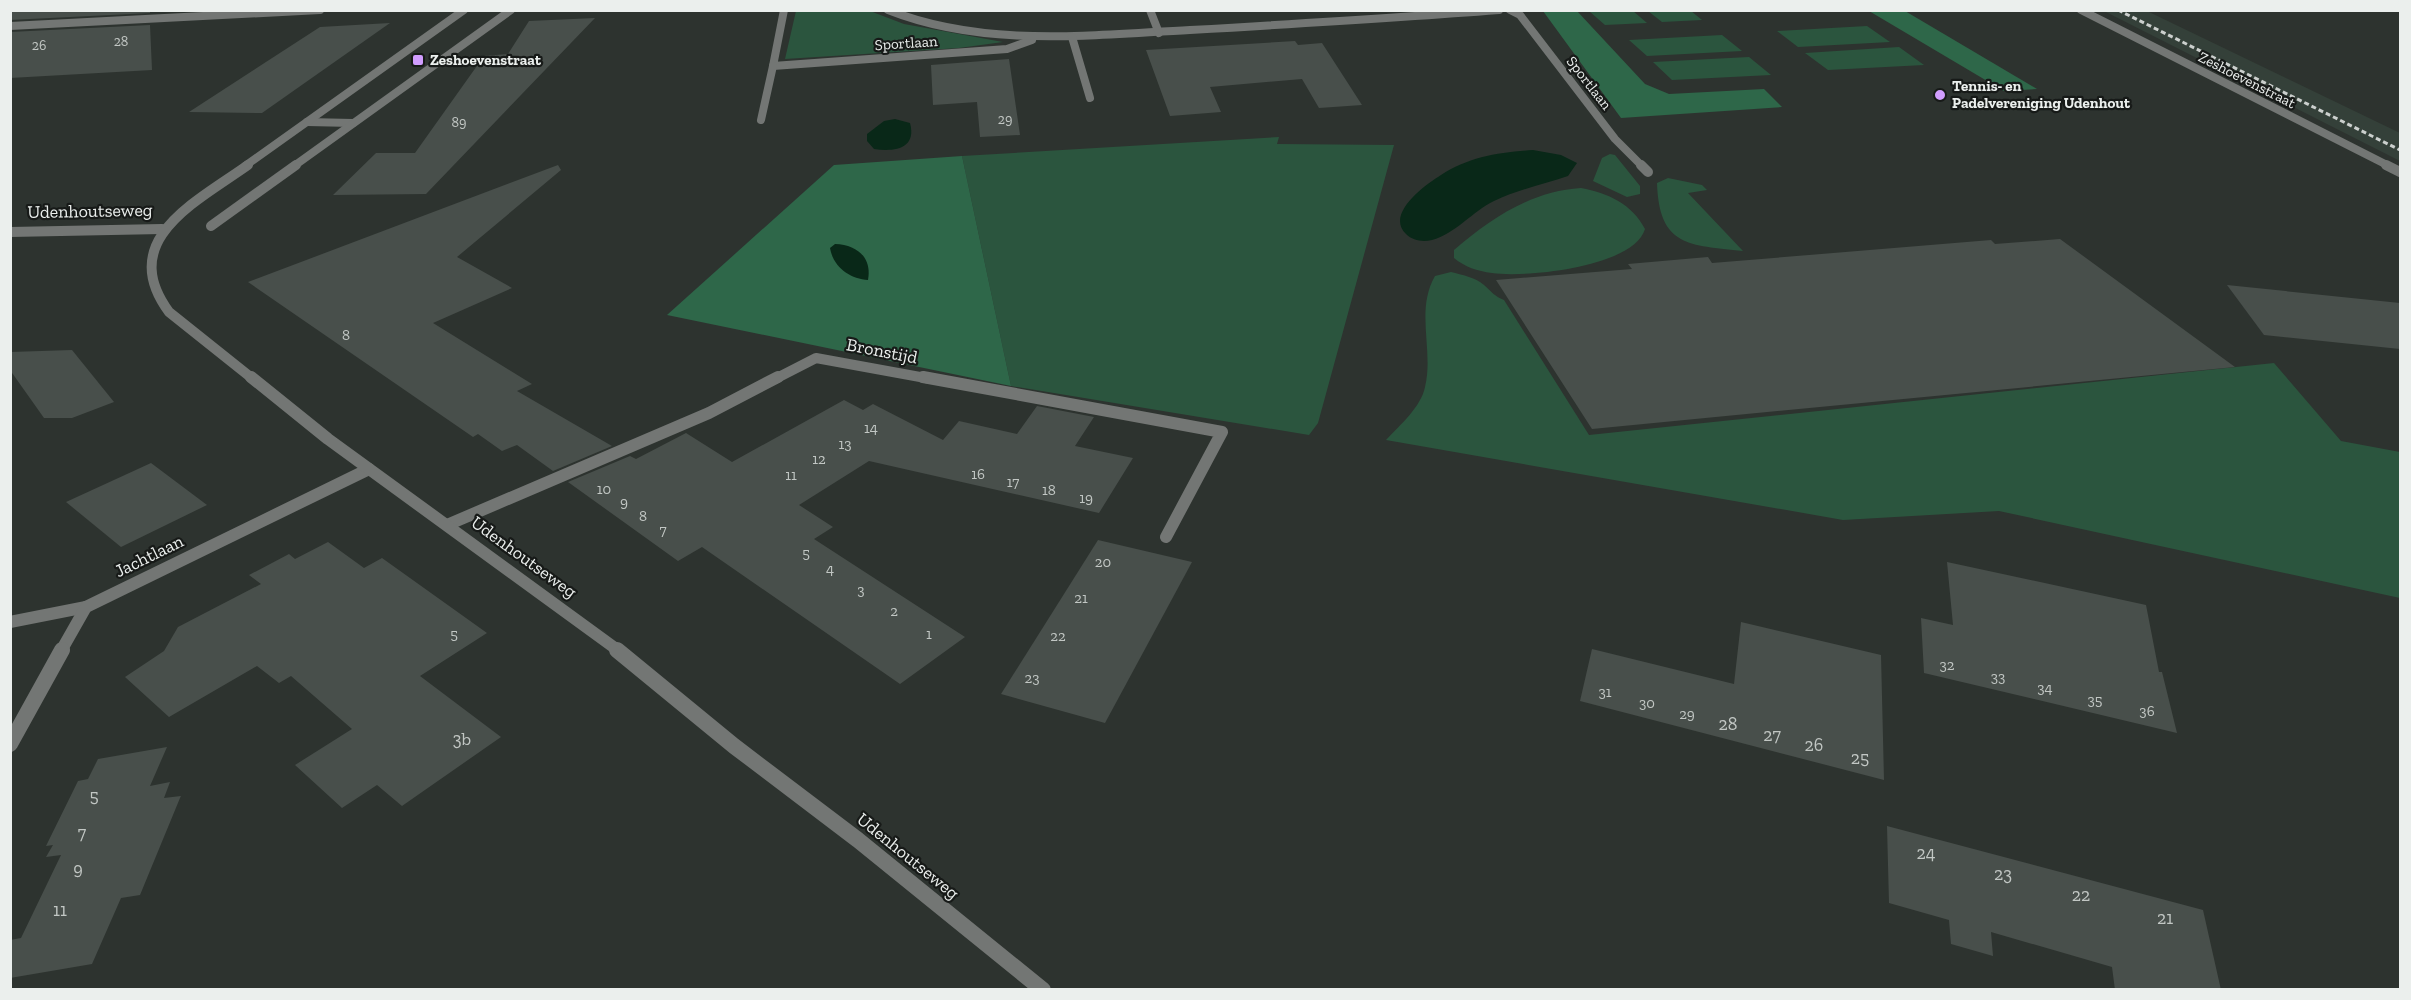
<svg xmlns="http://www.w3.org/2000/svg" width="2411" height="1000" viewBox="0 0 2411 1000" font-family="'Zilla Slab',serif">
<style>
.built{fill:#344039}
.green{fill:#2b553e}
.forest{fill:#2e6749}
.water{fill:#092818}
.building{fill:#484f4b}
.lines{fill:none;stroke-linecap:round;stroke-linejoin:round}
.minor-far3{stroke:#737674;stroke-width:8}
.minor-far2{stroke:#737674;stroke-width:10}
.minor-far1{stroke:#737674;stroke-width:12}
.minor{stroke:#737674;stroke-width:16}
.tertiary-far3{stroke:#737674;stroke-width:8}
.tertiary-far2{stroke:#737674;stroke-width:10}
.tertiary-far1{stroke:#737674;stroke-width:12}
.tertiary{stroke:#737674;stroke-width:16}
.rail{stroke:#cbcfcd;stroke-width:3;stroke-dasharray:5 3;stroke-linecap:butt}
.poi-dot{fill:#d19dfe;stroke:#171a18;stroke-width:2}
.labels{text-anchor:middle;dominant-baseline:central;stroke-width:4.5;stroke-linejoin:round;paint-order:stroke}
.far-number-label{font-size:14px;fill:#c2c7c4}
.far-street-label{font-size:15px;fill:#ebefed;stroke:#171a18}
.far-poi-label{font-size:15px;font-weight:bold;fill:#ebefed;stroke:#171a18;text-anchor:start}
.number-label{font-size:15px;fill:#c2c7c4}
.street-label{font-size:18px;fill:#ebefed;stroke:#171a18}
.near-number-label{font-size:18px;fill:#c2c7c4}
</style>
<rect width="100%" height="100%" fill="#2d332f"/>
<polygon class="built" points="2104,11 2147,11 2400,133 2400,161"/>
<g class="green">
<polygon points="796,11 870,11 904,24 1003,42 959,48 785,59"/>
<polygon points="1589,11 1633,11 1647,23 1605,25"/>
<polygon points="1648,11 1691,11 1702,20 1662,22"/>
<polygon points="1867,26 1890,42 1798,47 1777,31"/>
<polygon points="1722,35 1742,51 1647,56 1629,40"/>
<polygon points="1899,47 1924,65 1828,70 1805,53"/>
<polygon points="1749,57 1771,75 1672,80 1653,62"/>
<polygon points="1279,137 1277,144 1394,145 1318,423 1309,435 1011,386 962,156"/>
<polygon points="1610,154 1615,155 1640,186 1640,194 1627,197 1593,181 1602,158"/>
<path d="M1668,178L1702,185L1707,190L1688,193L1743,251C1689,245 1659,247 1657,183Z"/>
<path d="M1581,188C1608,193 1632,204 1645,229C1634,267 1526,278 1492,273C1477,271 1465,267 1454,258V250C1490,219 1531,191 1581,188Z"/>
<path d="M1451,272C1462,275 1475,277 1484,285C1492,292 1494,296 1504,300L1589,435L2274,363L2341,441L2400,452V598L1999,511L1843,520L1386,440C1400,425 1421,407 1425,387C1434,350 1415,311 1435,276Z"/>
</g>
<g class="forest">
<polygon points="1543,11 1577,11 1645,84 1669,94 1764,89 1782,107 1621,118"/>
<polygon points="1869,11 1905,11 2037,89 2004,91"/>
<polygon points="962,156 1011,386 667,315 834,165"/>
</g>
<g class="water">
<path d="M895,119L910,123C917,149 894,152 874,149L867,141V134L884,121Z"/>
<path d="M1533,150L1561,155L1577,163L1568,176C1544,184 1517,190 1494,201C1473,211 1455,234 1432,240C1423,242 1413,241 1406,234C1385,214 1425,185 1441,175C1468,157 1500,152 1533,150Z"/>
<path d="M835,244C858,245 872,258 868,280C850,279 833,267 830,248Z"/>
</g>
<g class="building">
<polygon points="10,10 150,10 150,13 10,20"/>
<polygon points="595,18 426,194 333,195 376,153 415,153 484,56 508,54 529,21"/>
<polygon points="390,23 262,113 189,112 320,27"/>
<polygon points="150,25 152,70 10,78 10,32"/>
<polygon points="1295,41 1298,45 1322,43 1362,105 1319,108 1302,79 1210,87 1221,112 1170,116 1146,50"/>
<polygon points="1009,59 1020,135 980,137 977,102 933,105 931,65"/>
<polygon points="558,165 561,170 457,257 512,288 433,323 532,384 517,391 612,446 553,471 517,445 502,451 478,434 473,437 248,282"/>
<polygon points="2060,239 2235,367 1592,429 1496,280 1632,269 1628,264 1708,257 1712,263 1991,240 1995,244"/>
<polygon points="2227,285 2400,303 2400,349 2264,335"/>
<polygon points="72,350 114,402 72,418 44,418 10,370 10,352"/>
<polygon points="844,400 863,410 873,404 943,440 959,421 1017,434 1037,406 1094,417 1075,446 1133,458 1099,513 869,461 799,505 833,527 814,539 965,637 900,684 702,547 678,561 568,482 630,456 636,459 686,433 732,462"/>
<polygon points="151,463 207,505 121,547 66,502"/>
<polygon points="1098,540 1192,562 1105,723 1001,694"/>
<polygon points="328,542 364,568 382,558 487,633 420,676 501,737 402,806 377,785 342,808 295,765 352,729 291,676 279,683 257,666 169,717 125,677 164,651 178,627 261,584 249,575 289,554 295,559"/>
<polygon points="1947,562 2146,605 2159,672 2162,672 2177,733 1924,673 1921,618 1953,625"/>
<polygon points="1741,622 1881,655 1884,780 1580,701 1592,649 1734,684"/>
<polygon points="167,747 150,786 170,782 164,798 181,796 180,798 140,895 121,898 92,964 10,978 10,940 21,938 61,855 46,857 53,845 46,846 78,781 88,779 98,759"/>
<polygon points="1887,826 2203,910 2221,990 2115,990 2112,967 1991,932 1993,956 1951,944 1949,920 1889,903"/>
</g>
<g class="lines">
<g class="minor-far3">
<polyline points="784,10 773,66 1007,49 1032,40"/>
<path d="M888,10C984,48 1089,35 1190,30C1293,24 1396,18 1499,10"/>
<polyline points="1150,10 1159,33"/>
<polyline points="1510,10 1520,15 1615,139 1642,166"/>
<polyline points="2081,10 2389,166"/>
<polyline points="10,26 320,10"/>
<polyline points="1072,37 1090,98"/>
<polyline points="761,120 773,66"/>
<polyline points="307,122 353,123"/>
<polyline points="294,166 511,10"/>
</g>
<g class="minor-far2">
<polyline points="1641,165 1648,172"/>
<polyline points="2386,165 2400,172"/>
<polyline points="211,226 296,165"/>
<polyline points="10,232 162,229"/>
<polyline points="775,379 816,358 931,379"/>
</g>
<g class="minor-far1">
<polyline points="923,377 1222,432 1166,537"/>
<polyline points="447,525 709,413 778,377"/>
<polyline points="10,622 86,607"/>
<polyline points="61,651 86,607 369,469"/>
</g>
<polyline class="minor" points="10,744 62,650"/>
<polyline class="tertiary-far3" points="245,166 464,10"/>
<path class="tertiary-far2" d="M248,165C196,202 116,240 169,312L253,379"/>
<polyline class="tertiary-far1" points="251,377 328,439 619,651"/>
<polyline class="tertiary" points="617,650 734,746 858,840 1043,990"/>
<polyline class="rail" points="2118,10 2400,150"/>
</g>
<g class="poi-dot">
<rect x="412" y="54" width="12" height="12" rx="3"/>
<circle cx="1940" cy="95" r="6"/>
</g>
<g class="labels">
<g class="far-number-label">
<text x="121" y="41">28</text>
<text x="39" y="45">26</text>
<text x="1005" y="119">29</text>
<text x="459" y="122">89</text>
</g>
<g class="far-street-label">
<text transform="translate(906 43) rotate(-4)">Sportlaan</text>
<text transform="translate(2247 80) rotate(27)">Zeshoevenstraat</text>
<text transform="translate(1589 83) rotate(52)">Sportlaan</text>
</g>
<g class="far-poi-label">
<text x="430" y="60">Zeshoevenstraat</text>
<text x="1952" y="86">Tennis- en<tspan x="1952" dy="17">Padelvereniging Udenhout</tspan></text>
</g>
<g class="number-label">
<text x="346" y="335">8</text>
<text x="871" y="428">14</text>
<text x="845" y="444">13</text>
<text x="819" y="459">12</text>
<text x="978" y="474">16</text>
<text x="791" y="475">11</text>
<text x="1013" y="482">17</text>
<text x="604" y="489">10</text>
<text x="1049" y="490">18</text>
<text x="1086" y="498">19</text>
<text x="624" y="502">9</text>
<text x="643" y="516">8</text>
<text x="663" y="530">7</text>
<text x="806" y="553">5</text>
<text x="1103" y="562">20</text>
<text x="830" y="569">4</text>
<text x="861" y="590">3</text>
<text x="1081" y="598">21</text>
<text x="894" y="611">2</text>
<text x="454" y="634">5</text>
<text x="929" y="634">1</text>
<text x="1058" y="636">22</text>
<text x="1947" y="665">32</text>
<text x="1998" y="677">33</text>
<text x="1032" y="678">23</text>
<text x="2045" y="688">34</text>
<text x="1605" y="692">31</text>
<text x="2095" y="700">35</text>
<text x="1647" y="703">30</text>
<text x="2147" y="711">36</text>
<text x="1687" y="714">29</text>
</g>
<g class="street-label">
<text transform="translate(90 211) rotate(-1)">Udenhoutseweg</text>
<text transform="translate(882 351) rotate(11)">Bronstijd</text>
<text transform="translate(149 556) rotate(-26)">Jachtlaan</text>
<text transform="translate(524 557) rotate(36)">Udenhoutseweg</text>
<text transform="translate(908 856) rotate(39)">Udenhoutseweg</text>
</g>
<g class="near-number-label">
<text x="1728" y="724">28</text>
<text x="1772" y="735">27</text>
<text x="462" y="739">3b</text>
<text x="1814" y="745">26</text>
<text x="1860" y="758">25</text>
<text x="94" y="796">5</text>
<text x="82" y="833">7</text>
<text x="1926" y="853">24</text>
<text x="78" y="869">9</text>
<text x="2003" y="874">23</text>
<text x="2081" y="895">22</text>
<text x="60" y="910">11</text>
<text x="2165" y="918">21</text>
</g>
</g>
<rect width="2411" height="1000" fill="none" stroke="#ebefed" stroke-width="24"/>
</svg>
